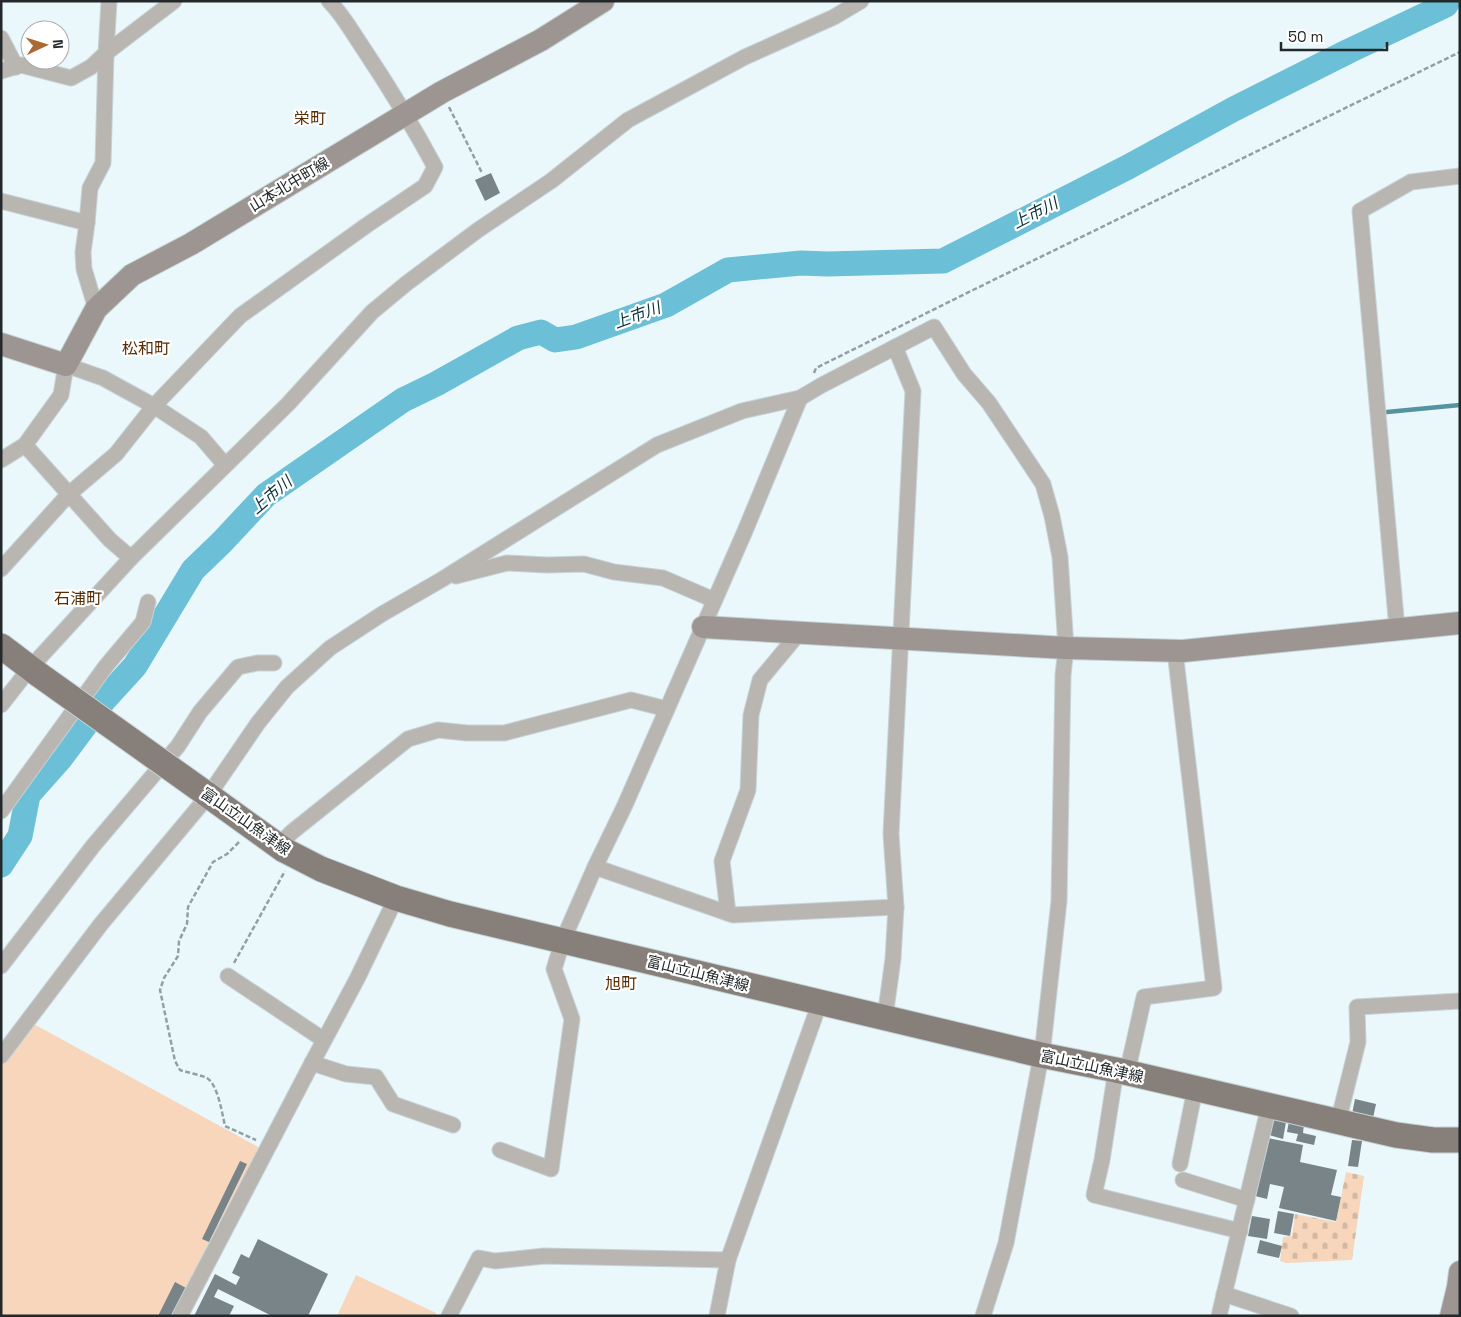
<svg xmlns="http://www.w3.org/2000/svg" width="1461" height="1317" viewBox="0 0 1461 1317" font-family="'Space Grotesk','Noto Sans JP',sans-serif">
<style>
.cemetery{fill:url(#cemetery-stones)}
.park{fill:#f8d6bc}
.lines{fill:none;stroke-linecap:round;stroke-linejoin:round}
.stream{stroke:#5592a2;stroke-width:4.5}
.river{stroke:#6bbfd6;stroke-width:25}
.building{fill:#788488}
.street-casing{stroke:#c6d3d6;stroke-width:17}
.secondary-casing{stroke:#c6d3d6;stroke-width:24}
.primary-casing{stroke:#c6d3d6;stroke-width:27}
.path{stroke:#959fa3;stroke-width:2.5;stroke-dasharray:5 2.5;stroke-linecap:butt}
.street{stroke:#b9b5b1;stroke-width:15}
.secondary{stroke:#9c9591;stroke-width:22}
.primary{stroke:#877f79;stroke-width:25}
.primary-bridge-casing{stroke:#c6d3d6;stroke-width:27;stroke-linecap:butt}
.primary-bridge{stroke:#877f79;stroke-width:25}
.labels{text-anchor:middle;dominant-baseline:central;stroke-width:4.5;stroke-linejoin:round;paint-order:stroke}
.street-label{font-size:15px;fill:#23282a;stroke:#fff}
.neighbourhood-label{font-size:16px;fill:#582d03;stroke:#fff}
.water-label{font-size:16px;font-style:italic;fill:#07313b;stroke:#fff}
</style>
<defs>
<pattern id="cemetery-stones" width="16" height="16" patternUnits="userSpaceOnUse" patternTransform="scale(1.25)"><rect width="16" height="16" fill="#f8d6bc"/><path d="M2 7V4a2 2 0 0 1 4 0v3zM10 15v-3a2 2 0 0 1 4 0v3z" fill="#d4b8a2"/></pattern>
</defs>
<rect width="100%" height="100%" fill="#eaf8fc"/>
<polygon class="cemetery" points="1346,1172 1364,1176 1352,1260 1287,1263 1280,1261 1283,1237 1292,1236 1295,1214 1336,1222"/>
<g class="park">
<polygon points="32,1023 260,1148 209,1242 172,1316 1,1316 1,1065"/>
<polygon points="356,1275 436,1313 435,1316 337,1316"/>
</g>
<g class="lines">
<polyline class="stream" points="1387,412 1460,405"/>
<polyline class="river" points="1,865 20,836 28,795 60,759 104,700 135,666 193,570 222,542 266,495 403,400 436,384 518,338 541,332 555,340 576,337 666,305 728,270 801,263 827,264 943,261 1128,167 1232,110 1349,51 1446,5 1448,1"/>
</g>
<g class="building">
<polygon points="491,173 500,193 485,201 475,180"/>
<polygon points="1355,1099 1376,1104 1373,1118 1352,1114"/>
<polygon points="1273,1119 1286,1122 1283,1139 1269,1135"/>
<polygon points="1289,1121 1304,1124 1303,1133 1316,1136 1314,1145 1296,1141 1298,1134 1287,1132"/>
<polygon points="1268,1138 1303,1145 1300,1162 1337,1170 1331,1195 1341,1197 1336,1221 1279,1208 1284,1187 1270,1184 1267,1199 1255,1196"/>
<polygon points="1352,1140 1362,1141 1358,1167 1348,1166"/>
<polygon points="240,1161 247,1164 209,1242 202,1239"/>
<polygon points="1278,1211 1294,1214 1290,1236 1274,1233"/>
<polygon points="1252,1216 1270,1219 1267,1239 1248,1236"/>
<polygon points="258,1239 328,1274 308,1316 272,1316 218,1289 214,1297 234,1306 229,1316 194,1316 215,1274 236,1285 240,1277 232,1273 241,1254 249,1258"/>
<polygon points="1260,1240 1282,1246 1279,1258 1257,1253"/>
<polygon points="175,1282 186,1288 171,1316 158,1316"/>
</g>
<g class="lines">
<defs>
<g id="street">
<polyline points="1,38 16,67"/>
<polyline points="1,71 21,65 71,78 91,67 106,53 174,1"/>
<polyline points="1,201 87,223 83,252 84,269 96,309"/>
<polyline points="87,223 90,188 103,163 106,53 109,1"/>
<polyline points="25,445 61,395 66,365 103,378 154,406 201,437 225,465"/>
<polyline points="1,460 25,445 110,540 131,558"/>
<path d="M1,569L69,494L116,454L154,406L240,316L367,225L425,186L435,167C413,126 389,87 363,48C352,32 343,15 329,1"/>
<polyline points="456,576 507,563 547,565 584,564 614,572 663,578 714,600"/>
<polyline points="1397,629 1360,211 1411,182 1460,176"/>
<polyline points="1,705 30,668 131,558 288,404 372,312 407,283 478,230 551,181 628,120 745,57 834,17 861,1"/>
<polyline points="1,811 106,666 143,622 148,602"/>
<polyline points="278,846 292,832 408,739 438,730 467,733 504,733 631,700 667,709"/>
<polyline points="595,867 733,915 896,907 891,834 913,391 895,347"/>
<polyline points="728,913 722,861 748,790 751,715 760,680 799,633"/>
<polyline points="1,966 93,846 178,746 200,712 238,667 257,663 274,663"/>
<polyline points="228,976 324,1040"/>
<polyline points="885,1017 893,959 896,907"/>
<polyline points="1,1056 101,924 208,796 258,723 287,687 330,648 382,614 441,580 657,445 742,411 800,398 822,385 934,327 964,374 989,403 1043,484 1052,516 1060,557 1066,648 1063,675 1059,901 1043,1046 1006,1243 983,1316"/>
<polyline points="312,1063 346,1074 376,1077 393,1104 453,1125"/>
<polyline points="1116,1070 1102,1160 1094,1195 1240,1231"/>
<polyline points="1127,1073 1144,997 1214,988 1175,651"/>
<polyline points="1338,1122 1358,1042 1357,1007 1460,1001"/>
<polyline points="500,1150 551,1169 572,1019 554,969 563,940 595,867 625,805 745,531 800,398"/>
<polyline points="1180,1164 1195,1089"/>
<polyline points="1183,1180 1247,1200"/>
<polyline points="1224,1294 1291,1316"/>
<polyline points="180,1316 312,1063 357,979 396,898"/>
<polyline points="449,1316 479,1258 495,1261 544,1256 728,1260"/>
<polyline points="717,1316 728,1260 820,1002"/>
<polyline points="1219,1316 1269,1106"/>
</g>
<g id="secondary">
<polyline points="1,344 66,365 96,309 132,275 191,244 442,92 541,40 603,1"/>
<polyline points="703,627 1066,648 1183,651 1460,623"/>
<polyline points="1451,1316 1458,1287 1460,1272"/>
</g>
<g id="primary">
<polyline points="1,646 38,674"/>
<polyline points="205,793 284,850 321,869 396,898 450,914 1041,1055 1116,1070 1396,1135 1433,1140 1460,1140"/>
</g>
</defs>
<use href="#street" class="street-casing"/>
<use href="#secondary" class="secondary-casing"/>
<use href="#primary" class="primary-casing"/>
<g class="path">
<polyline points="449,107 482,173"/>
<polyline points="814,373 816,368 973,290 1460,52"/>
<path d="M239,842L227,854L213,862L188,907L187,924L179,941L178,956L164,978L160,990L175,1061L180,1070C186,1072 204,1076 207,1078C218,1085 222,1113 225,1126L256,1140"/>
<polyline points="234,963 285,871"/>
</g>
<use href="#street" class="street"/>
<use href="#secondary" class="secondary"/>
<use href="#primary" class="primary"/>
<defs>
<polyline id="primary-bridge" points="38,674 205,793"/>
</defs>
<use href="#primary-bridge" class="primary-bridge-casing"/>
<use href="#primary-bridge" class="primary-bridge"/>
</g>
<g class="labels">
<g class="street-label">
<text transform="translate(289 184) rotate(-31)">山本北中町線</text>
<text transform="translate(246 821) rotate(35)">富山立山魚津線</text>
<text transform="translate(698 973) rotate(14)">富山立山魚津線</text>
<text transform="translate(1092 1066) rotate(12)">富山立山魚津線</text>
</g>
<g class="neighbourhood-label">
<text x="310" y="118">栄町</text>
<text x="146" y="348">松和町</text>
<text x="78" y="598">石浦町</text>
<text x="621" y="983">旭町</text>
</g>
<g class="water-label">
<text transform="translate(1035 213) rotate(-27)">上市川</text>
<text transform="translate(637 315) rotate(-20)">上市川</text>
<text transform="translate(271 495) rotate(-40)">上市川</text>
</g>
</g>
<rect width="1461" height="1317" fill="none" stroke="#23282a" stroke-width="5"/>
<g transform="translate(45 45) rotate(86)"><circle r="24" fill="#ffffff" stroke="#a7a9aa"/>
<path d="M0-4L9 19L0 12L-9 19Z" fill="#ab6a34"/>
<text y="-8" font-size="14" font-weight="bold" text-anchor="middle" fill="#23282a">N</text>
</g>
<path d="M1281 42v8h106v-8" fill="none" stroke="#23282a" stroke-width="2.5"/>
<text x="1288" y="42" font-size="15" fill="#23282a" stroke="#ffffff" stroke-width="4" paint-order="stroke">50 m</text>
</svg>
